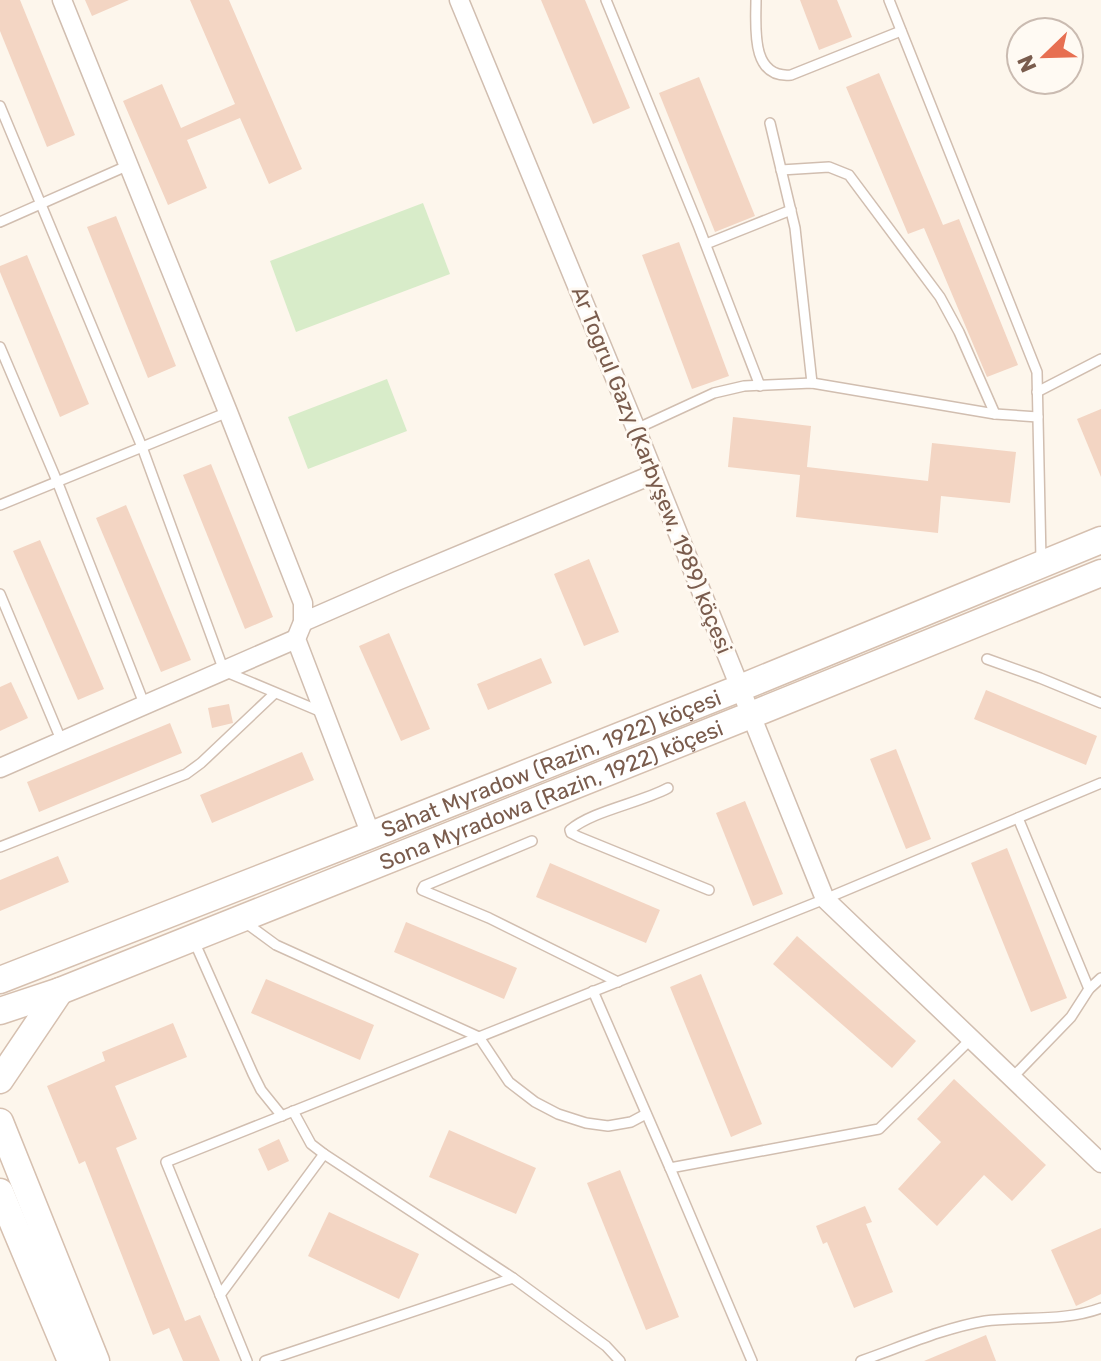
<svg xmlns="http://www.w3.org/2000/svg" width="1101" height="1361" viewBox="0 0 1101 1361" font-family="Rubik,sans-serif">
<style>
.green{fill:#d8ecc9}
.building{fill:#f3d5c3}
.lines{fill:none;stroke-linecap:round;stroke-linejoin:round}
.lane-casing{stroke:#d1beb0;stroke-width:12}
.street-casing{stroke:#d1beb0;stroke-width:21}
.secondary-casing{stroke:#d6c0b0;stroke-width:29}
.lane{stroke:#fff;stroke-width:9}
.street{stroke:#fff;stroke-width:18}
.secondary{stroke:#fff;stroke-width:26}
.labels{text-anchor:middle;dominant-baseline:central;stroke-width:6;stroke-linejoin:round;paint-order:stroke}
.street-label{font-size:22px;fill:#7a5c4d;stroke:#fffaf3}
</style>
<rect width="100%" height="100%" fill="#fdf6ec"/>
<g class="green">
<polygon points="423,203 450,274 296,332 270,261"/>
<polygon points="387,379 407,431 308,469 288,417"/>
</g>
<g class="building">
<polygon points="0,0 20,0 75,135 47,147 0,31"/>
<polygon points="85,0 129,0 92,16"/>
<polygon points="190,0 229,0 302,169 269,184 240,118 187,140 207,188 168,205 123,101 162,84 181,128 235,104"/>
<polygon points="541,0 585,0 630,108 593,124"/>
<polygon points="800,0 837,0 852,37 819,50"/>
<polygon points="879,73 943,225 959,219 1018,365 987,377 924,228 908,234 846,87"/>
<polygon points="699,77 755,216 715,232 659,93"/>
<polygon points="116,216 176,366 148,378 87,227"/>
<polygon points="679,242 729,376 692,389 642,255"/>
<polygon points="27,255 89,404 60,417 0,272 0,266"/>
<polygon points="1101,409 1101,477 1077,419"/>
<polygon points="733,417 811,426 807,467 928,481 932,443 1016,452 1010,503 941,496 938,533 796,517 800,475 728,467"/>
<polygon points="211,464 273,617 245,629 183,475"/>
<polygon points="126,505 191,660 161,672 96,518"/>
<polygon points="40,540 104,689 78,700 13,551"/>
<polygon points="589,559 619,632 584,646 554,574"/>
<polygon points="389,633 430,729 401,741 359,646"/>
<polygon points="541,658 552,683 488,710 477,684"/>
<polygon points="11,682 28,718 0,731 0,687"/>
<polygon points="986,690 1097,736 1086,765 974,719"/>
<polygon points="229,704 233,723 212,728 208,708"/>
<polygon points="170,723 182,753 39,812 27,782"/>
<polygon points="896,749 931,839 906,849 870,759"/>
<polygon points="302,752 314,780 212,823 200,795"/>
<polygon points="745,801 783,894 753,906 716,813"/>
<polygon points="1007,848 1067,998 1031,1012 971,863"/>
<polygon points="58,856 69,882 0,911 0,880"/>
<polygon points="550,863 660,910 646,943 536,897"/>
<polygon points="406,922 517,968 504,999 394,952"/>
<polygon points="797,936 916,1041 892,1068 773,964"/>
<polygon points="701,974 762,1124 731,1137 670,987"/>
<polygon points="266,979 374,1025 360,1060 251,1013"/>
<polygon points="173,1023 187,1057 115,1086 137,1139 116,1148 185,1321 200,1315 220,1361 183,1361 169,1328 153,1335 85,1161 79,1164 47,1086 105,1061 102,1052"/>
<polygon points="954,1079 1046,1165 1012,1201 984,1175 937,1226 898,1189 941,1142 917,1119"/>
<polygon points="449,1130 536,1168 516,1214 429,1177"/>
<polygon points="279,1139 289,1161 268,1171 258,1149"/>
<polygon points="620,1170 679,1317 646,1330 587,1183"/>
<polygon points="865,1206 872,1222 866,1224 893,1292 854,1308 827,1242 823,1244 816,1226"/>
<polygon points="329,1212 419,1254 399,1299 308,1256"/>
<polygon points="1101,1228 1101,1294 1076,1306 1051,1250"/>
<polygon points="986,1335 996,1361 924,1361"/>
</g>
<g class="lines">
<defs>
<g id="lane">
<polyline points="606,0 698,225 760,386"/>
<path d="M756,0C756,26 750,79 791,75L901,31"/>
<polyline points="889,0 1037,372 1041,560"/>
<polyline points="0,106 142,447 224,671 324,713"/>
<polyline points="770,123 795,228 812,383"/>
<polyline points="781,170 829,167 849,175 940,297 959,332 995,414"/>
<polyline points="0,222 129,165"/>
<polyline points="706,244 791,210"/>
<polyline points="0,347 57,481 145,706"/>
<polyline points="1037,392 1101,359"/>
<polyline points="636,429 714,393 744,386 812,383 995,414 1038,417"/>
<polyline points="0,505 228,412"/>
<polyline points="0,594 62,742"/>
<polyline points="987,659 1040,678 1101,703"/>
<path d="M668,788C640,803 592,811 570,830L571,833L579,837L709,890"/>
<polyline points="1018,818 1089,989"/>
<polyline points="532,841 424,886 422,890 489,918 618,982"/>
<polyline points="0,847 186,774 201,763 275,693"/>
<polyline points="246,923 276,945 479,1037 509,1082 535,1102 558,1114 586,1123 608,1126 631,1122 646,1114"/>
<polyline points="194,941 253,1074 261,1090 282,1116"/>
<polyline points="593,991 670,1168 879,1129 971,1039"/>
<polyline points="1012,1078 1071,1017 1089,989 1101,978"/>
<polyline points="293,1111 311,1144 324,1154 513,1278 606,1346 620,1361"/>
<polyline points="670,1168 752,1361"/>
<polyline points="220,1295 324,1154"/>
<polyline points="247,1361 166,1162 825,899 1101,783"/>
<polyline points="265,1361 513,1278"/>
<path d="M861,1361C901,1347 943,1328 985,1321C1023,1316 1064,1322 1101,1308"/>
</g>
<g id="street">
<polyline points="62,0 228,412 303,603 303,622 296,639 371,835"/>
<polyline points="459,0 636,429 825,899 1101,1163"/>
<polyline points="303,622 397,581 654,474"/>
<polyline points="0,768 296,639"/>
</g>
<g id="secondary">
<path id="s1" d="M0,980L371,835L740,688L1101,540"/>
<path id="s2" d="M0,1011L60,991L751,715L1101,573"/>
<polyline points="0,1080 60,991"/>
<polyline points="0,1122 96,1361"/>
<polyline points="0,1192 71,1361"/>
</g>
</defs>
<use href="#lane" class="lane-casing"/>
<use href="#street" class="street-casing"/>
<use href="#secondary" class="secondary-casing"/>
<use href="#lane" class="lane"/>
<use href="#street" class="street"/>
<use href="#secondary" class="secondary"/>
</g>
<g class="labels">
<g class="street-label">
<text transform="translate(652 470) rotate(68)">Ar Togrul Gazy (Karbyşew, 1989) köçesi</text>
<text stroke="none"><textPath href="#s1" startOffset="592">Sahat Myradow (Razin, 1922) köçesi</textPath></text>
<text stroke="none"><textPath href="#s2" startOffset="592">Sona Myradowa (Razin, 1922) köçesi</textPath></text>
</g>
</g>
<g transform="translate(1045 56) rotate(247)"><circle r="38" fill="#fffaf3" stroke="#cabbb1" stroke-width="2"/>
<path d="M0-6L14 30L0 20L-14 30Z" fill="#e76f51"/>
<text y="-12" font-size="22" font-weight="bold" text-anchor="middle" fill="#7a5c4d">N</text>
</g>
</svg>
